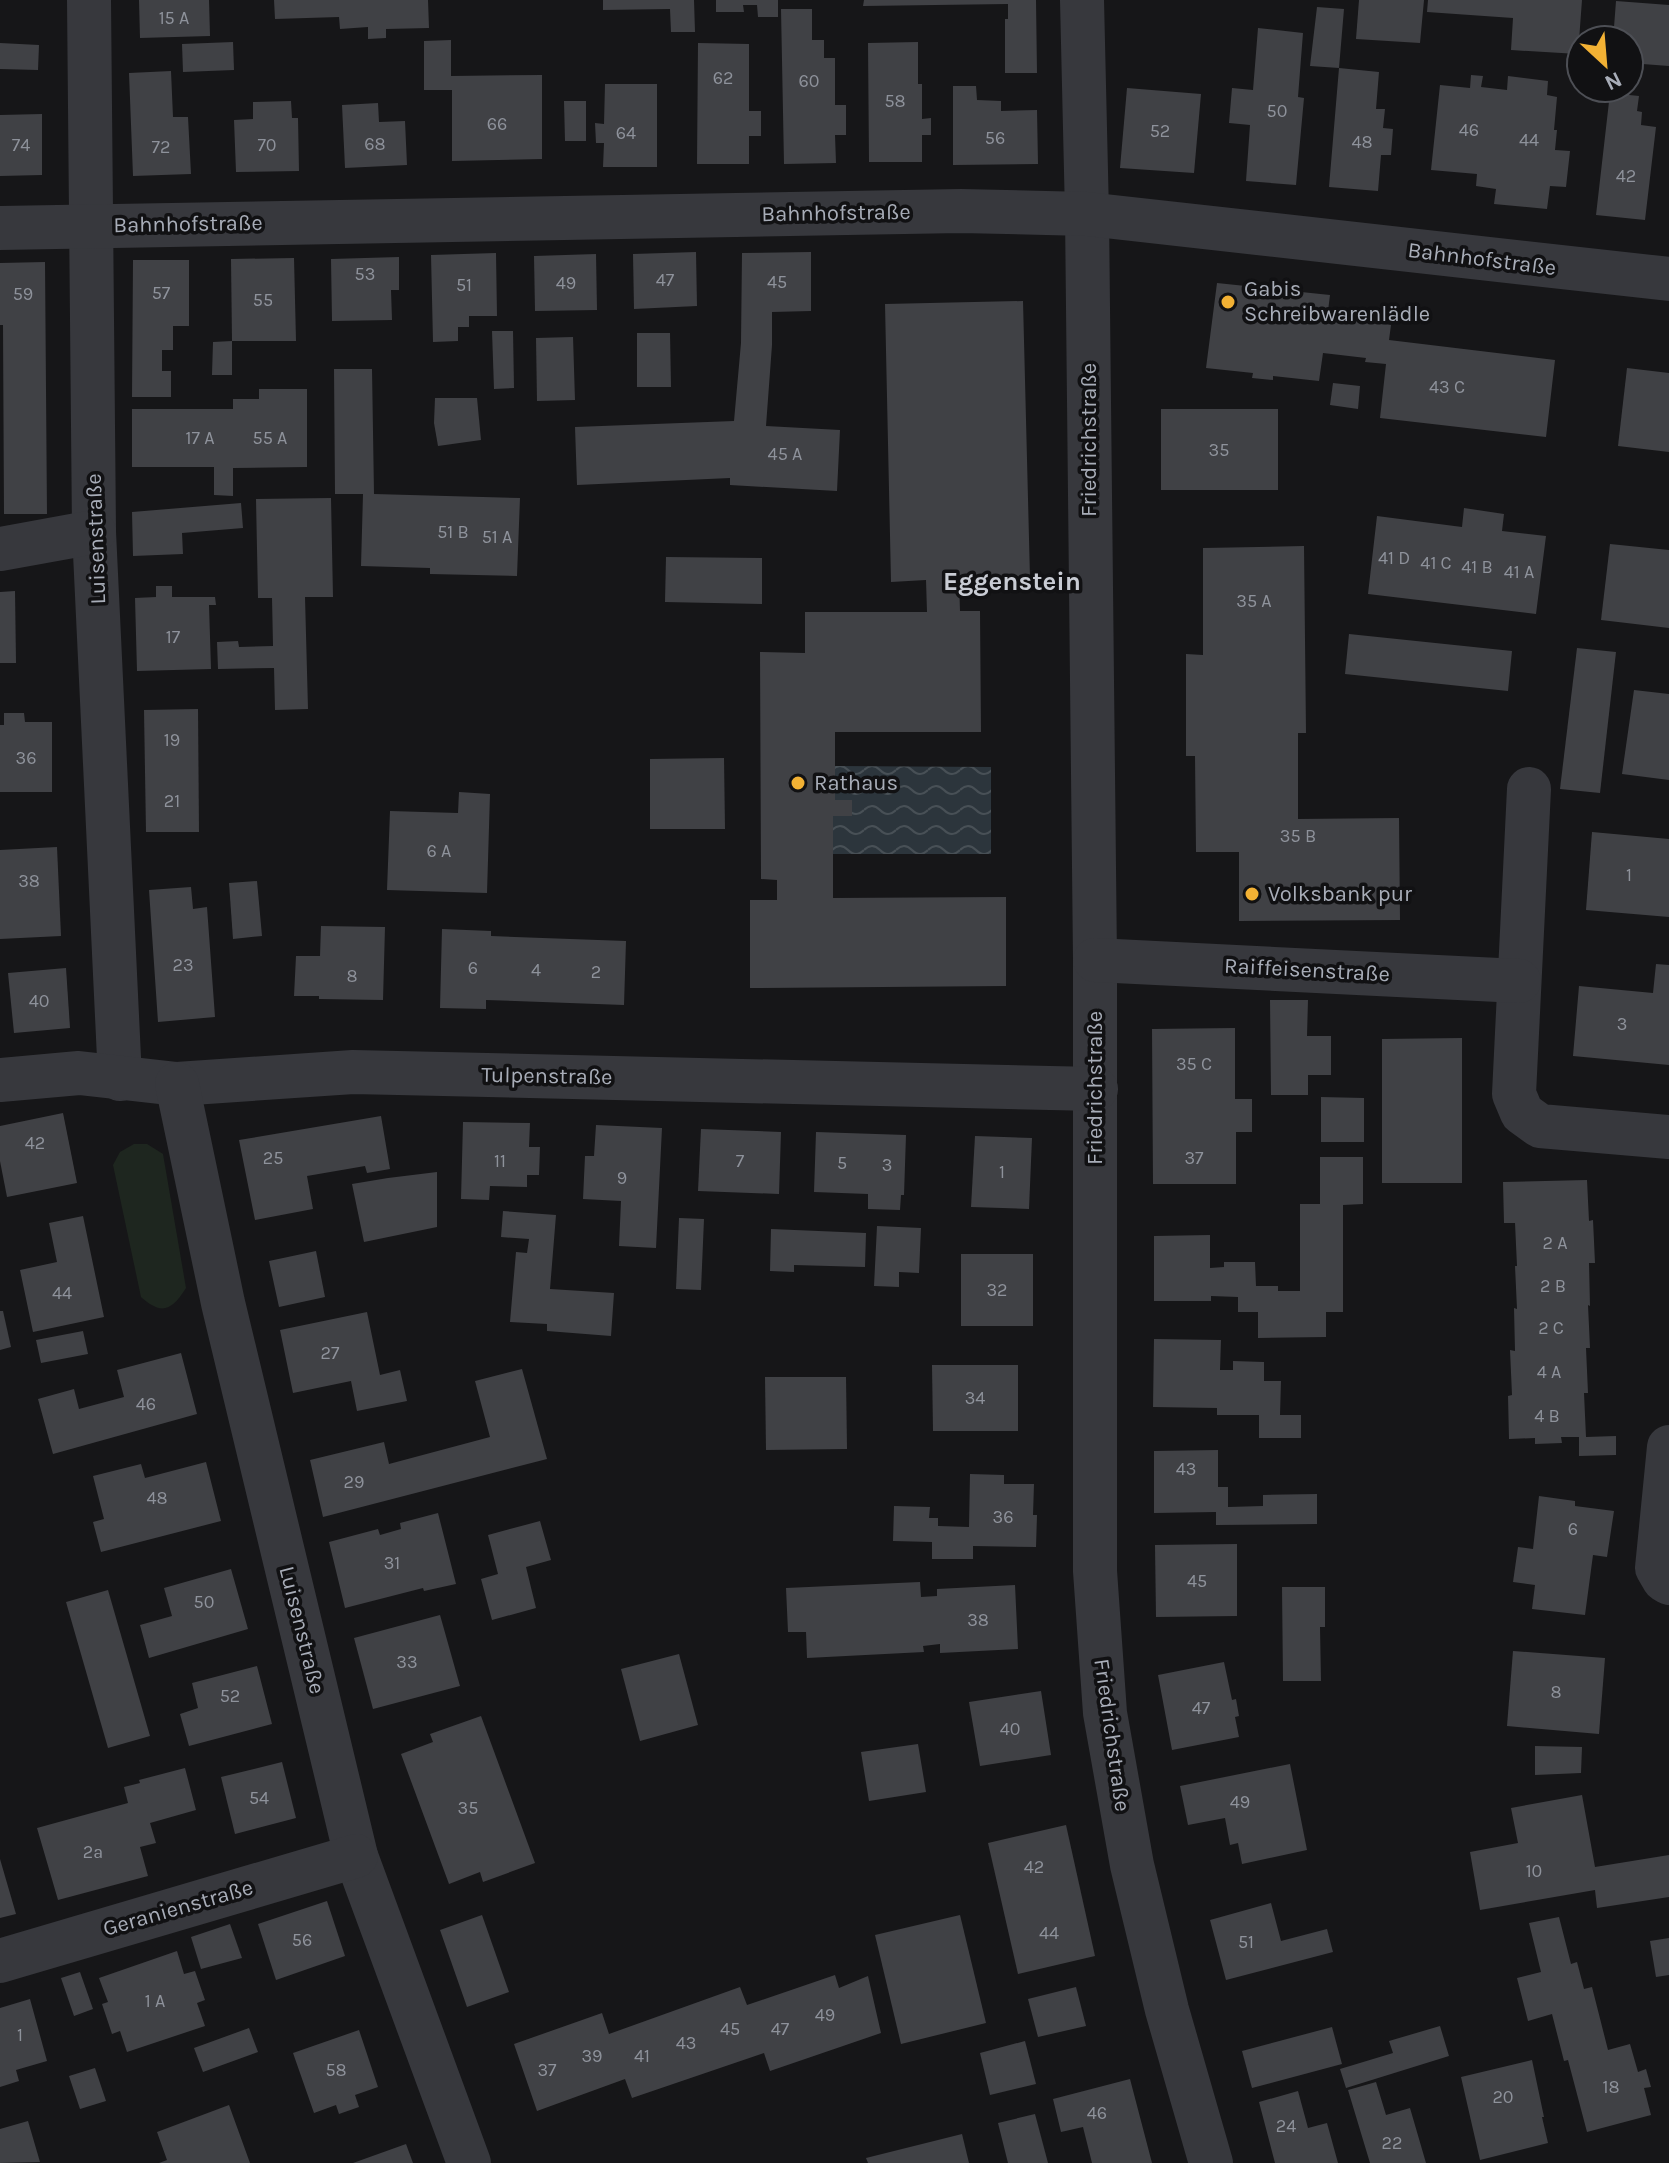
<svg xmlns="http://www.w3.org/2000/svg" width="1669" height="2163" viewBox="0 0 1669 2163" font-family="Karla,sans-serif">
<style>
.green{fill:#1e261f}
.water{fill:url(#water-waves)}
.building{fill:#404145}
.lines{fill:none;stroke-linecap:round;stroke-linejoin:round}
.minor{stroke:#37383d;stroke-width:44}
.poi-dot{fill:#f2b134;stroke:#111113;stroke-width:3}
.labels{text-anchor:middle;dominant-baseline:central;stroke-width:7;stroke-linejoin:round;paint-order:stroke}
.number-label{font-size:18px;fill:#8e929b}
.street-label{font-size:22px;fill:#a8adb8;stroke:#111113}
.poi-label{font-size:22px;fill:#a8adb8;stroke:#111113;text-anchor:start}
.quarter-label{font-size:26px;font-weight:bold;fill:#c9ccd4;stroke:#111113}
</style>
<defs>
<pattern id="water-waves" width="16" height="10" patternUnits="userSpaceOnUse" patternTransform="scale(2)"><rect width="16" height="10" fill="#2c353c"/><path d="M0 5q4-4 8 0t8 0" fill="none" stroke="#485056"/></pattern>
</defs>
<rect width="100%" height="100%" fill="#161618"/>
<path class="green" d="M134,1144H147L163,1154L186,1288C172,1310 162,1316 141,1297L113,1165L120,1152Z"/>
<polygon class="water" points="835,766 991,767 991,854 833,854 833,816 852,816 852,800 835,800"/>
<g class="building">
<polygon points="139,0 209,0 210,36 140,38"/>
<polygon points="274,0 428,0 429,28 386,29 386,38 368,39 368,27 340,29 339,17 275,19"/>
<polygon points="603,0 694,0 695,32 671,32 670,9 603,10"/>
<polygon points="716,0 778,0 778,17 758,17 757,5 743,5 744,12 716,12"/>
<polygon points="864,0 1036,0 1037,73 1005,73 1005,19 1008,19 1008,4 863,6"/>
<polygon points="1359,0 1424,0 1420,43 1356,39"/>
<polygon points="1428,0 1582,0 1578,54 1511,50 1513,18 1427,12"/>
<polygon points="1616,1 1669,5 1669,66 1629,63 1629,40 1613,40"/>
<polygon points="1317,7 1344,9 1339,68 1379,72 1376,109 1385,109 1383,128 1393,129 1391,155 1381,155 1378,191 1329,187 1339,68 1310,66"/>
<polygon points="781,9 812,9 812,40 824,40 824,58 835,58 835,105 846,105 846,135 835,135 836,163 784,164"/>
<polygon points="1258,28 1303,33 1298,97 1304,98 1296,185 1246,181 1250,125 1229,123 1232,88 1253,90"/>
<polygon points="451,40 451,76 542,75 542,159 452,161 452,90 424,90 424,41"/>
<polygon points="233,42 234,70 183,72 182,44"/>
<polygon points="918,42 918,84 922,84 922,119 931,118 931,135 922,135 922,162 869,162 868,43"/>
<polygon points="0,43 39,45 38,70 0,69"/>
<polygon points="698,43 749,44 749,111 761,111 761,136 749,136 749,164 697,164"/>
<polygon points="171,71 173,117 188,117 191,174 133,176 129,73"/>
<polygon points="1471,75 1483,76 1481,87 1507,90 1508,76 1548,81 1547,95 1557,97 1554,130 1557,130 1555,150 1570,151 1566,187 1550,186 1547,209 1494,204 1496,189 1476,186 1477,174 1431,170 1440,85 1470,88"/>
<polygon points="605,84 657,84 657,167 603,167 604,143 596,143 595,123 604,124"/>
<polygon points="953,86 976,86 977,100 1001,101 1001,111 1037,110 1038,164 953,165"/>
<polygon points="1127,88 1201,94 1194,173 1120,168"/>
<polygon points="1610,93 1639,96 1637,111 1642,112 1641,125 1656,127 1645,220 1596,215"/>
<polygon points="291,101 292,118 298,118 299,171 236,172 234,120 253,119 253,102"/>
<polygon points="564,101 586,101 586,141 565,141"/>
<polygon points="378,103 379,122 405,121 407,165 345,168 342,105"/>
<polygon points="42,114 42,175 0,176 0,115"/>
<polygon points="696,252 697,306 634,309 633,254"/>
<polygon points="811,252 811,311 772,312 772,345 766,426 840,430 837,491 730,485 730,478 577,485 575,427 734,421 741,343 742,253"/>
<polygon points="496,253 497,316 469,316 469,327 458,327 458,341 433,342 431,255"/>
<polygon points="596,254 597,310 535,311 534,256"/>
<polygon points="399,257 399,290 391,290 392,320 332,321 331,259"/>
<polygon points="294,258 296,341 232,341 231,259"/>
<polygon points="133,260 189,260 189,326 173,326 173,350 162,350 162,371 171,371 171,397 132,397"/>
<polygon points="45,262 47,514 4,514 3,325 0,325 0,263"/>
<polygon points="1217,283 1330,295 1328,311 1371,316 1370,322 1391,325 1389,340 1555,360 1546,437 1380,418 1386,364 1365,362 1366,358 1323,353 1319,381 1273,376 1273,380 1252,378 1253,373 1206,368"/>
<polygon points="1023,301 1030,578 959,580 960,611 980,611 981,732 835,732 835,800 852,800 852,816 833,816 833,898 1006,897 1006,986 750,988 750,900 777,900 777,880 761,879 760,652 805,653 805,612 927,612 926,580 891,582 885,304"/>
<polygon points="492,331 513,331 514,388 494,389"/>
<polygon points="637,333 670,333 671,387 637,387"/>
<polygon points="573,337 575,400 537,401 536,338"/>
<polygon points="232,341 232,375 212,375 213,342"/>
<polygon points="1627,368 1669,373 1669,452 1618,446"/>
<polygon points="334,369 372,369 374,494 520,498 517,576 430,574 430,568 361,566 363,494 335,494"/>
<polygon points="1333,383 1360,386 1358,409 1330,405"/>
<polygon points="259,389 307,389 307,467 233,468 233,496 214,495 214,467 132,467 132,409 233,409 233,399 259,399"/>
<polygon points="435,398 477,398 481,440 438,446 434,423"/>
<rect x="1161" y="409" width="117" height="81"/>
<polygon points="331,498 333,597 305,597 308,709 275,710 274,668 218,669 217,642 238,641 239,647 273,646 272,598 258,598 256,499"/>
<polygon points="241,503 243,528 182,533 183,554 133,556 132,512"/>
<polygon points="1464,508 1504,514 1502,531 1546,536 1536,614 1368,594 1377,516 1462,527"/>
<polygon points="1610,544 1669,550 1669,628 1601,620"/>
<polygon points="1304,546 1306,733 1298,733 1298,819 1399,818 1400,920 1239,921 1239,852 1196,852 1195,756 1186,756 1186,654 1203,655 1203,548"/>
<polygon points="666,557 762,558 762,604 665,602"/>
<polygon points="156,586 172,586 172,597 215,597 216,605 209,605 211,669 137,671 135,598 156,597"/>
<polygon points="15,591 16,663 0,663 0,592"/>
<polygon points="1349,634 1512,651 1508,691 1345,674"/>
<polygon points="1577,648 1616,652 1600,793 1560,789"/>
<polygon points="1634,690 1669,694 1669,780 1622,774"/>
<polygon points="198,709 199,832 146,832 144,710"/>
<polygon points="4,713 24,713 25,722 52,722 52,792 0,792 0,725 4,725"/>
<polygon points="724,758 725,829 650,829 650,759"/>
<polygon points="459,792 490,794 487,893 387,890 390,811 458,813"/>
<polygon points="1592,832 1669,839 1669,917 1586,910"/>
<polygon points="57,847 61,936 0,939 0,850"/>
<polygon points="257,881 262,936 233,939 229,883"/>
<polygon points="191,887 193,909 207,907 215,1017 158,1022 149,890"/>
<polygon points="321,926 385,927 383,1000 319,999 319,996 294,996 296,956 320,956"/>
<polygon points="442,929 491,931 491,936 626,941 624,1005 486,1000 486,1009 440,1008"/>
<polygon points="1656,964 1669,965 1669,1065 1573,1056 1579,986 1653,993"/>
<polygon points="66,968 70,1028 14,1033 8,973"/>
<polygon points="1270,1000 1308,1000 1307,1036 1331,1036 1331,1075 1308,1075 1308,1095 1271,1095"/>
<polygon points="1235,1028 1235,1099 1252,1099 1252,1132 1236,1132 1236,1184 1153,1184 1152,1029"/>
<polygon points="1462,1038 1462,1183 1382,1183 1382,1039"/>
<polygon points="1321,1097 1364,1098 1364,1142 1321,1142"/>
<polygon points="63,1113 77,1183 7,1197 0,1161 0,1126"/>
<polygon points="381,1116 390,1169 367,1173 365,1166 307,1176 313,1209 255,1220 239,1140"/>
<polygon points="463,1122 530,1123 529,1147 540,1147 539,1175 527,1175 527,1187 490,1186 489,1200 461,1199"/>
<polygon points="596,1125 662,1128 656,1248 619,1246 621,1201 583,1199 585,1156 594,1156"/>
<polygon points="701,1129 781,1132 779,1194 698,1191"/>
<polygon points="816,1132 906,1135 904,1195 901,1195 900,1210 868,1209 868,1194 814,1192"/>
<polygon points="975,1136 1032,1138 1029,1209 971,1207"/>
<polygon points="1320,1157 1363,1157 1363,1204 1343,1205 1343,1312 1326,1312 1326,1337 1258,1338 1258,1312 1238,1312 1238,1297 1211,1296 1211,1301 1154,1301 1154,1236 1210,1235 1210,1268 1224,1267 1224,1262 1255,1262 1256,1286 1278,1286 1278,1291 1300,1291 1300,1204 1320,1204"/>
<polygon points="437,1172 437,1227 364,1242 352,1184 388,1178"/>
<polygon points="1587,1180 1589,1221 1593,1220 1595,1263 1589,1263 1590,1306 1588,1305 1590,1348 1586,1348 1588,1393 1584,1393 1586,1437 1616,1436 1616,1455 1579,1456 1579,1437 1561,1437 1562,1443 1535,1444 1535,1438 1509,1439 1508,1396 1512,1395 1510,1350 1515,1351 1514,1308 1517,1309 1515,1266 1517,1266 1515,1223 1504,1223 1503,1182"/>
<polygon points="503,1211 556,1215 550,1289 614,1293 611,1336 547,1331 547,1324 510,1322 516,1252 527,1253 529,1239 501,1237"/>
<polygon points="83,1216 104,1317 33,1332 20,1270 57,1262 49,1223"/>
<polygon points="679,1218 704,1219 701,1290 676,1289"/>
<polygon points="877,1226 921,1228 919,1273 899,1272 899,1287 874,1286"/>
<polygon points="771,1229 866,1233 865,1267 794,1265 794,1272 770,1271"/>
<polygon points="316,1251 325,1297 279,1307 269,1261"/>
<rect x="961" y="1254" width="72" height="72"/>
<polygon points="0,1311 3,1311 11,1347 0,1350"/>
<polygon points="367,1312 380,1375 400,1370 407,1401 357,1411 351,1381 293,1393 280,1330"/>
<polygon points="83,1331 88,1354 41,1363 36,1340"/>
<polygon points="1154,1339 1221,1340 1220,1370 1233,1370 1233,1361 1264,1362 1264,1381 1281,1381 1280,1415 1301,1415 1301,1438 1259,1438 1259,1415 1217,1415 1217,1408 1153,1407"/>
<polygon points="181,1353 197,1414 53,1454 38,1399 74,1389 79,1409 124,1397 117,1370"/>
<polygon points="932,1365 1018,1365 1018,1431 933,1431"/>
<polygon points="522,1369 547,1459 323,1517 310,1460 384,1442 389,1464 490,1437 475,1381"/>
<polygon points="765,1377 846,1377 847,1449 766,1450"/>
<polygon points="1218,1450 1218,1487 1228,1487 1228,1507 1263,1506 1263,1495 1317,1494 1317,1524 1216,1525 1216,1512 1154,1513 1154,1451"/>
<polygon points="206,1462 221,1521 101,1552 93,1522 104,1519 93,1476 141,1464 145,1478"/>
<polygon points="970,1474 1004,1475 1004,1484 1034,1484 1033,1515 1037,1515 1036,1547 973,1546 973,1559 932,1559 932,1542 893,1541 894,1506 930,1507 929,1518 938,1518 938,1526 969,1527"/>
<polygon points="1539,1496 1575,1501 1575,1506 1614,1511 1607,1557 1593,1555 1585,1615 1532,1609 1535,1585 1513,1582 1518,1547 1533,1549"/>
<polygon points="438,1513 456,1584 424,1591 423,1588 345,1608 329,1542 378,1529 380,1535 401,1529 400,1523"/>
<polygon points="540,1521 551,1560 526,1567 536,1608 492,1620 481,1579 498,1574 488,1535"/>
<polygon points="1237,1544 1237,1616 1156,1617 1155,1545"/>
<polygon points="231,1569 248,1629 149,1658 140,1625 172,1616 164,1588"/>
<polygon points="920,1582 921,1597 937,1596 937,1589 1015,1585 1018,1649 940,1653 940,1644 923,1646 924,1652 807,1658 806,1632 788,1632 786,1588"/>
<polygon points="1282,1587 1325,1587 1325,1627 1320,1627 1321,1681 1283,1681"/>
<polygon points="108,1590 150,1736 108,1748 66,1602"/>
<polygon points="440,1615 460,1686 373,1709 354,1638"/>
<polygon points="1513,1651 1605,1658 1599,1734 1507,1726"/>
<polygon points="679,1654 698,1725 640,1741 621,1669"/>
<polygon points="1224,1662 1232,1700 1236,1699 1239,1716 1235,1717 1239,1737 1172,1750 1158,1675"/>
<polygon points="257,1666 272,1724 189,1746 180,1714 198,1708 192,1683"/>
<polygon points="1041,1691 1051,1755 980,1766 969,1702"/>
<polygon points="481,1716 535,1863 483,1882 480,1872 449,1884 401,1754 433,1742 430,1734"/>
<polygon points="918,1744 926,1792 869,1801 861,1752"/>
<polygon points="1535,1746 1582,1747 1581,1773 1535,1775"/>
<polygon points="282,1762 296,1818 235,1834 221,1777"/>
<polygon points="1290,1764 1307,1850 1242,1864 1238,1843 1230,1845 1225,1818 1188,1825 1180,1786"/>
<polygon points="185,1768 196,1810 150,1823 156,1843 140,1847 148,1876 58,1900 37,1828 128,1803 124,1787 140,1783 139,1780"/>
<polygon points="1582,1795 1595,1867 1669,1855 1669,1897 1597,1908 1595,1890 1480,1910 1470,1852 1518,1843 1511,1808"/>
<polygon points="1066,1825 1095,1956 1018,1974 988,1843"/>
<polygon points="0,1859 16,1914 0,1918"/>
<polygon points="327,1901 345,1956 276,1980 258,1924"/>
<polygon points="1271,1903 1281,1941 1327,1929 1333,1952 1226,1980 1210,1920"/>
<polygon points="482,1915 509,1992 467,2007 440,1930"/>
<polygon points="960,1915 986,2023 901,2044 875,1935"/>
<polygon points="1559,1917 1571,1964 1577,1962 1584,1989 1592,1987 1608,2050 1630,2044 1638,2072 1646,2069 1651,2087 1644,2088 1651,2115 1587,2132 1568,2060 1564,2061 1552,2014 1528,2021 1517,1978 1541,1972 1529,1923"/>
<polygon points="230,1924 242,1958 201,1969 191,1937"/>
<polygon points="1669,1938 1669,1975 1656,1977 1650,1941"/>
<polygon points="177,1951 184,1974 195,1971 205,2000 197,2003 205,2026 127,2052 120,2031 112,2034 102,2004 108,2002 99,1978"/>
<polygon points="80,1972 93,2009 74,2016 61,1978"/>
<polygon points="835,1975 839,1988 868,1976 881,2033 770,2071 764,2053 632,2098 625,2079 537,2111 514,2044 602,2013 609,2034 740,1987 747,2005"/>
<polygon points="1076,1987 1086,2026 1038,2037 1028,1999"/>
<polygon points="30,1999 47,2061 16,2070 19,2081 0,2087 0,2008"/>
<polygon points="1440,2026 1449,2056 1346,2088 1340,2069 1393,2053 1389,2041"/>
<polygon points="1332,2027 1342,2064 1252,2088 1242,2051"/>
<polygon points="249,2028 258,2052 203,2072 194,2048"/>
<polygon points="359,2030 378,2087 355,2095 359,2107 339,2114 336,2105 314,2113 293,2053"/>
<polygon points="1025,2041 1036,2084 990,2095 980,2053"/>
<polygon points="1532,2060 1544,2117 1542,2117 1548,2143 1480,2160 1461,2077"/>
<polygon points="95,2068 106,2101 80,2109 69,2076"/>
<polygon points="1130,2079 1152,2163 1092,2163 1083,2127 1061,2132 1053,2099"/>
<polygon points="1376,2082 1386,2115 1410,2108 1426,2163 1370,2163 1348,2090"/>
<polygon points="1298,2091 1308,2128 1327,2123 1338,2163 1275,2163 1259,2102"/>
<polygon points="229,2105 250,2163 159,2163 167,2160 157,2132"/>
<polygon points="1035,2114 1048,2163 1008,2163 998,2123"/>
<polygon points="28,2121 40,2162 0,2163 0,2129"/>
<polygon points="962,2134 969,2163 868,2163 866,2158"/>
<polygon points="406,2144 413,2163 353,2163"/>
</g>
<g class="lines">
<g class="minor">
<polyline points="89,0 94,532 120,1079"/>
<polyline points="1082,0 1087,214 1095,960 1095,1571 1105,1713 1132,1865 1167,2010 1211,2163"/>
<polyline points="0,228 961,211 1087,214 1669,279"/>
<polyline points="0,549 94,532"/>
<polyline points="1529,789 1514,1094 1522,1113 1540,1126 1669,1137"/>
<polyline points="1095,960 1519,981"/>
<polyline points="0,1080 79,1073 177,1084 353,1072 1096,1089"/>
<polyline points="177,1084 223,1303 356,1856 469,2163"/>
<polyline points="1669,1447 1657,1568 1664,1580 1669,1583"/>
<polyline points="0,1961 356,1856"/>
</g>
</g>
<g class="poi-dot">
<circle cx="1228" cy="302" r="8"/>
<circle cx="798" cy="783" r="8"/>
<circle cx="1252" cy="894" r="8"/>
</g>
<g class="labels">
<g class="number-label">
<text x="174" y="18">15 A</text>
<text x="723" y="78">62</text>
<text x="809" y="81">60</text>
<text x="895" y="101">58</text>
<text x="1277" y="111">50</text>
<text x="497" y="124">66</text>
<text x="1469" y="130">46</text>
<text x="1160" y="131">52</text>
<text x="626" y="133">64</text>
<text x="995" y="138">56</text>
<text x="1529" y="140">44</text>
<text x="1362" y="142">48</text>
<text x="375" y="144">68</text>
<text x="21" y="145">74</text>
<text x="267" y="145">70</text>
<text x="161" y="147">72</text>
<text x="1626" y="176">42</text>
<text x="365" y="274">53</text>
<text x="665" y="280">47</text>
<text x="777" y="282">45</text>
<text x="566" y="283">49</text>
<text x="464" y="285">51</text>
<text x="161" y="293">57</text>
<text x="23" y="294">59</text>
<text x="263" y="300">55</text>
<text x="1447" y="387">43 C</text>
<text x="200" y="438">17 A</text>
<text x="270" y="438">55 A</text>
<text x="1219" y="450">35</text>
<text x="785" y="454">45 A</text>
<text x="453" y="532">51 B</text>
<text x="497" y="537">51 A</text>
<text x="1394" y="558">41 D</text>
<text x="1436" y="563">41 C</text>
<text x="1477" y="567">41 B</text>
<text x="1519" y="572">41 A</text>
<text x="1254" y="601">35 A</text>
<text x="173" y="637">17</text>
<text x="172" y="740">19</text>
<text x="26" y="758">36</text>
<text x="172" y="801">21</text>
<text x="1298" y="836">35 B</text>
<text x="439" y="851">6 A</text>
<text x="1629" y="875">1</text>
<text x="29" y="881">38</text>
<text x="183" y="965">23</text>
<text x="473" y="968">6</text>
<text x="536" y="970">4</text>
<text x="596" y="972">2</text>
<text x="352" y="976">8</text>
<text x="39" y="1001">40</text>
<text x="1622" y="1024">3</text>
<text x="1194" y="1064">35 C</text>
<text x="35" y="1143">42</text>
<text x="273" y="1158">25</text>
<text x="1194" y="1158">37</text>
<text x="500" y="1161">11</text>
<text x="740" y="1161">7</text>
<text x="842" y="1163">5</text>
<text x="887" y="1165">3</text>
<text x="1002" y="1172">1</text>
<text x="622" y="1178">9</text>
<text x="1555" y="1243">2 A</text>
<text x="1553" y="1286">2 B</text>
<text x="997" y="1290">32</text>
<text x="62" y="1293">44</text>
<text x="1551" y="1328">2 C</text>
<text x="330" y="1353">27</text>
<text x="1549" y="1372">4 A</text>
<text x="975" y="1398">34</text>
<text x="146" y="1404">46</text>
<text x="1547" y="1416">4 B</text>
<text x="1186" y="1469">43</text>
<text x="354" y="1482">29</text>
<text x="157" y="1498">48</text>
<text x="1003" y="1517">36</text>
<text x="1573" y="1529">6</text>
<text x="392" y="1563">31</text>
<text x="1197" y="1581">45</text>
<text x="204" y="1602">50</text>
<text x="978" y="1620">38</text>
<text x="407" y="1662">33</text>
<text x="1556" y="1692">8</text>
<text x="230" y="1696">52</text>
<text x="1201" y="1708">47</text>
<text x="1010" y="1729">40</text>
<text x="259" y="1798">54</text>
<text x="1240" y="1802">49</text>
<text x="468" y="1808">35</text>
<text x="93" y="1852">2a</text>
<text x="1034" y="1867">42</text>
<text x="1534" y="1871">10</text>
<text x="1049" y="1933">44</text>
<text x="302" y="1940">56</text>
<text x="1246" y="1942">51</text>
<text x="155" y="2001">1 A</text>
<text x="825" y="2015">49</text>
<text x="730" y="2029">45</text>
<text x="780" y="2029">47</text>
<text x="20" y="2035">1</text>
<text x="686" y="2043">43</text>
<text x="592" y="2056">39</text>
<text x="642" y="2056">41</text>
<text x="336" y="2070">58</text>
<text x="547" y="2070">37</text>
<text x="1611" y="2087">18</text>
<text x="1503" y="2097">20</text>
<text x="1097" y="2113">46</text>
<text x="1286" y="2126">24</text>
<text x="1392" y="2143">22</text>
</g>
<g class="street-label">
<text transform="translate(836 213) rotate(-1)">Bahnhofstraße</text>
<text transform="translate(188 224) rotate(-1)">Bahnhofstraße</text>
<text transform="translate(1482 259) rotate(7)">Bahnhofstraße</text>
<text transform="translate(1089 440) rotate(-90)">Friedrichstraße</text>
<text transform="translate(96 539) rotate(-92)">Luisenstraße</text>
<text transform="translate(1307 970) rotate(3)">Raiffeisenstraße</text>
<text transform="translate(547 1076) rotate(1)">Tulpenstraße</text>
<text transform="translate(1095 1088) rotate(-90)">Friedrichstraße</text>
<text transform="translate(302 1630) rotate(76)">Luisenstraße</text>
<text transform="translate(1112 1735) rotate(82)">Friedrichstraße</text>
<text transform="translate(178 1908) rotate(-16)">Geranienstraße</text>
</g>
<g class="poi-label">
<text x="1244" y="289">Gabis<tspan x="1244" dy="25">Schreibwarenlädle</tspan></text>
<text x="814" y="783">Rathaus</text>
<text x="1268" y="894">Volksbank pur</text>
</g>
<g class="quarter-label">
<text x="1012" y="581">Eggenstein</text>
</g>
</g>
<g transform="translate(1605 64) rotate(154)"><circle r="38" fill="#111113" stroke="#4d4f55" stroke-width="2"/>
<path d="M0-6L14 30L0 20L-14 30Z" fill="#f2b134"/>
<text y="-12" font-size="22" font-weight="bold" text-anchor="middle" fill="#a8adb8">N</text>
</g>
</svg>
